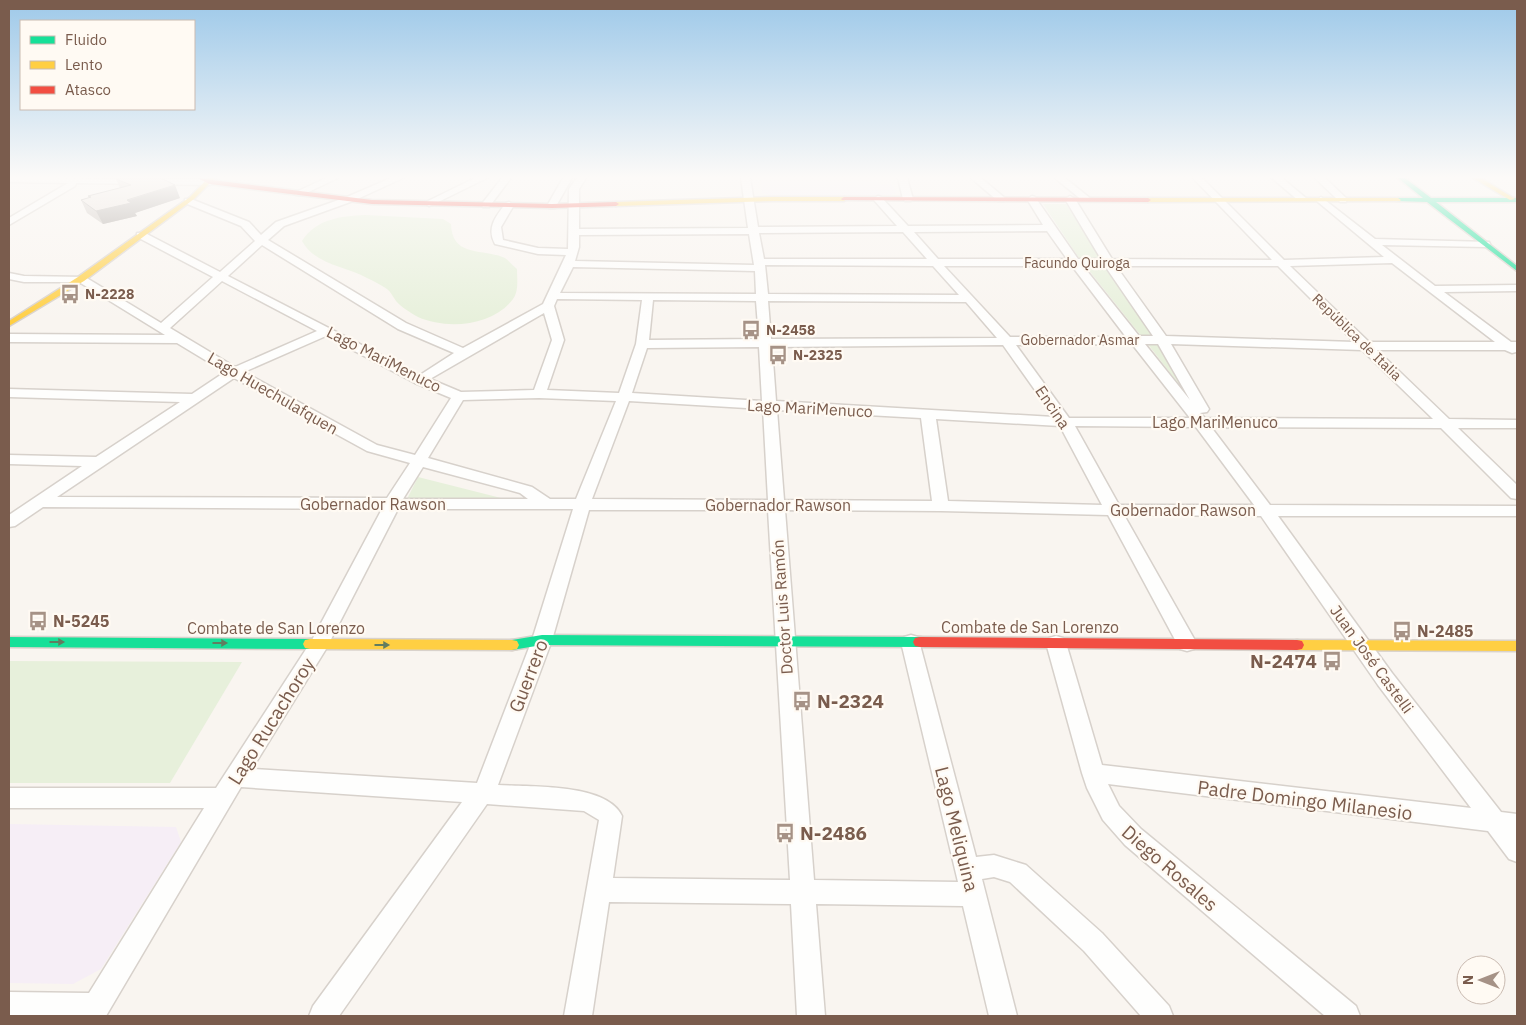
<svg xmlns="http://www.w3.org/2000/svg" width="1526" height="1025" viewBox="0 0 1526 1025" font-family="'IBM Plex Sans',sans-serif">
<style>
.education{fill:#f6eef6}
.green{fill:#e7f0db}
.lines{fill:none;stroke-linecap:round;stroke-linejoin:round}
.street-casing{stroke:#d7d1cb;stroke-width:3}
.fast-casing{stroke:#d9d2cb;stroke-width:3}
.slow-casing{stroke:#d9d2cb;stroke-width:3}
.jam-casing{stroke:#d9d2cb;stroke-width:3}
.street{fill:#fefefd;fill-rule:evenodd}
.fast{fill:#16e098;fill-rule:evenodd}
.slow{fill:#ffcf43;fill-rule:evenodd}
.jam{fill:#f24e42;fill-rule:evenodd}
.wall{fill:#c6bfb9}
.shaded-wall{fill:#a19b96}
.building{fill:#e6ded7;stroke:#a19b96}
.oneway{fill:#617d60}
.labels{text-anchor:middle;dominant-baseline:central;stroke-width:4.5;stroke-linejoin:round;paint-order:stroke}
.far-street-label{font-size:14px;fill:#7a5c4d;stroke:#fffaf3}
.far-poi-label{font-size:14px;font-weight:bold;fill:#7a5c4d;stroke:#fffaf3;text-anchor:start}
.street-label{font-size:16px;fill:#7a5c4d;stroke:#fffaf3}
.poi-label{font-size:16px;font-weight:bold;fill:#7a5c4d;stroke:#fffaf3;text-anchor:start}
.near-poi-label{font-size:19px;font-weight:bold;fill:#7a5c4d;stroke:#fffaf3;text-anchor:start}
.near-street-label{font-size:19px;fill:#7a5c4d;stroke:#fffaf3}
</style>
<rect width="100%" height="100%" fill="#f9f5f0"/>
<g class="education">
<polygon points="761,178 879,178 873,180 883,185 889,184 894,186 896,193 891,195 768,195 762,193"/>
<polygon points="9,824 176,827 181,842 101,969 73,984 9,983"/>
</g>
<g class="green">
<polygon points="1043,204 1066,204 1100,258 1079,258"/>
<path d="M365,215L443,219L451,224C452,258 483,248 505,258C509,261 513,266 517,269C517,278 519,291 513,299C493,326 447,330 418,317C411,313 401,307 396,301C393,297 391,292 387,289C381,285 374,281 367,278C346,266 315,265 302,241C316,219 341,216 365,215Z"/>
<polygon points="1087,268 1105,268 1154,337 1142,337"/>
<polygon points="1147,343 1158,344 1191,400"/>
<polygon points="418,477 501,498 407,499"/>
<polygon points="9,661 242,662 170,783 9,783"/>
</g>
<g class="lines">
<defs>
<g id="street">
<polygon points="9,178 210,179 215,182 210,185 76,183 75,186 9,225 9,218 68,183 9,182"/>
<polygon points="326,178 338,178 302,195 296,195 294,193"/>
<path d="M391,178H403L353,201L284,226L268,240L406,323L463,348L543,304L566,255L538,254L495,244C486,228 496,216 506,203L509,202L514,205L501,227L503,240L538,248L568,249L569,189L577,178H586L579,189V229L748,228L741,178H750L758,227L897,226L873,199L878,196L881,197L908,226L1043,225L1027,199L1032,196L1035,197L1078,259H1101L1065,199L1070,196L1075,199L1112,259L1272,260L1193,178H1202L1284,260L1384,257L1318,202L1316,200L1321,197L1375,239L1489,242L1490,244L1485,247L1382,245L1435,286L1517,285V291L1444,292L1511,342H1517L1516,352L1512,353L1505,350H1377L1449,419L1517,420V428H1458L1517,485V499L1511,498L1441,428L1211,427L1270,505L1517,506V516H1278L1392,673L1501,812L1517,814V862L1509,859L1488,831L1108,784L1119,806L1141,829L1356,1006L1360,1016H1325L1125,845L1103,820L1087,788L1082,773L1046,643L1049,638L1056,636L1063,638L1066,643L1102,765L1471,808L1378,685L1261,516L1124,515L1197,644L1194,649L1187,651L1180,649L1108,515L941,511L785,510L814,880L958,882L901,642L904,637L911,635L918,637L976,857L994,855L1026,865L1102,933L1169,1006L1173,1016H1141L1084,951L1010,882L994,877L982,879L1017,1016H989L963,906L816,904L825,1016H797L791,904L609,902L592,1016H564L599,820L584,811L487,804L339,1016H309L313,1006L462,802L241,787L106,1016H9V992L89,993L204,808H9V788H216L312,640L382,509L43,507L15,526L9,527V515L82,466L9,464V455L96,457L180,402L9,397V389L192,394L225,372L177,343L9,342V334L165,335L79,282H24L9,279V273L24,276L85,277L161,323L213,277L137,237V233H145L220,272L255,241L241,226L185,203V199H191L249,222L261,235L276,222L347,197ZM1047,231L1067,259H938L914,232ZM903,232L927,259H764L759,233ZM749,234L754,265L575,261L579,247V235ZM262,245L398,329L454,353L420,375L228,276ZM1392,263L1495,342H1369L1290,266ZM765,265L933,266L959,295L768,294ZM944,266H1072L1126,337H1010ZM1083,266H1105L1153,336H1139ZM1116,266H1278L1354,342L1166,336ZM573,267L755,271L756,294L560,293ZM222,281L317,331L235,367L170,328ZM557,299L642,300L636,344L619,393L547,390L564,340L554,306ZM653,300L756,301L759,339L649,340ZM768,301L966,302L997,338L771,339ZM544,313L552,340L534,390L461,392L430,379ZM326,336L415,383L451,398L415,455L377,445L244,372ZM1132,344L1190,418H1069L1016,345ZM1145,344H1158L1190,400ZM1171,344L1362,350L1433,419L1205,418L1200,413L1207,412L1209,409ZM1003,345L1054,417L776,401L772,347ZM759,347L762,401L632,393L647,348ZM234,378L367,451L410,463L387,498L57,497ZM539,398L616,401L576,499H550L532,487L428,458L463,400ZM629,401L763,409L768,500L592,499ZM777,410L921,418L932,501L784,500ZM936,419L1060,426L1102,505L948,501ZM1075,426L1196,427L1254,505H1119ZM423,467L520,493L528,499H403ZM398,509H573L532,640L477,783L252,769L326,649ZM589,510H768L790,880L613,878L622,816C607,783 531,787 498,785L552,640Z"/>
<polygon points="475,178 487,178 432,205 429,206 424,203"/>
<polygon points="502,178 511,178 489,207 483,207 481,205"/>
<polygon points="563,178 572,178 555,208 549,208 547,206"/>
<polygon points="898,178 907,178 913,199 911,201 905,201 903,199"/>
<polygon points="971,178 981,178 1006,199 1004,201 998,201"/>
<polygon points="1055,178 1065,178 1091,199 1089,201 1083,201"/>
<polygon points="1272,178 1282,178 1307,199 1305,201 1299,201"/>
<polygon points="1315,178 1325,178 1346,198 1346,202 1340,202"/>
</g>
<g id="fast">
<polygon points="1398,178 1405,178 1431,198 1517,198 1517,202 1436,202 1517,266 1517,271 1427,202 1396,201 1395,200 1398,198 1423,198"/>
<polygon points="542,635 920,637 925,638 927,642 925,646 920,647 542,645 512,650 507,649 505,645 507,641 512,640"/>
<polygon points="9,637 310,639 315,640 317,644 315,648 310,649 9,647"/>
</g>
<g id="slow">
<polygon points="208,178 215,178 194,199 84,281 9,326 9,321 78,277 190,197"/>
<polygon points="1473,178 1481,178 1515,199 1510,200"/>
<polygon points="773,197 844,197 847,199 844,201 773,201 616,206 613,204 616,202"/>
<polygon points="1398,198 1401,200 1400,201 1148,202 1145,200 1148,198"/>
<polygon points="310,639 512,640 517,641 519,645 517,649 512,650 310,649 305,648 303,644 305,640"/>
<polygon points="1297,640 1517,641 1517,651 1297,650 1292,649 1290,645 1292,641"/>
</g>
<g id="jam">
<polygon points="197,178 372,200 552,204 616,202 619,204 616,206 552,208 372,204 210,184"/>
<polygon points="844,197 1148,198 1151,200 1148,202 842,200 841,199"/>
<polygon points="920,637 1297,640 1302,641 1304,645 1302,649 1297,650 920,647 915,646 913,642 915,638"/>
</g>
</defs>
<use href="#street" class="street-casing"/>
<use href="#fast" class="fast-casing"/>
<use href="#slow" class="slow-casing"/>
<use href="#jam" class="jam-casing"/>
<use href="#street" class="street"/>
<use href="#fast" class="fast"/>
<use href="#slow" class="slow"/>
<use href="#jam" class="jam"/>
</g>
<polygon class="wall" points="116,179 180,198 135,213 137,216 103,224 87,213 81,200 89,198 88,196 120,188"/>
<polygon class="shaded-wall" points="175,185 180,198 135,213 137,216 103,224 96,211"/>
<polygon class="building" points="119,178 161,178 175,185 127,200 131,203 96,211 81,200 91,197 88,196 131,185 116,179"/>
<defs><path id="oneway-solid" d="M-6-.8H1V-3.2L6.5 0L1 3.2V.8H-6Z" transform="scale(1.25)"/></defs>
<g class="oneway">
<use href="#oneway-solid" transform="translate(57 642)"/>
<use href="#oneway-solid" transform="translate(220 643)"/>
<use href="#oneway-solid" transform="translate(382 645)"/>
</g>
<linearGradient id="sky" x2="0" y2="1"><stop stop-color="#9ec9e9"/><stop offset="0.55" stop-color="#fcfaf8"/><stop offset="1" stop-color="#fcfaf8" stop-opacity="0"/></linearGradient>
<rect width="1526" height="322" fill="url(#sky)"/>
<defs>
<symbol id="bus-bare" viewBox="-9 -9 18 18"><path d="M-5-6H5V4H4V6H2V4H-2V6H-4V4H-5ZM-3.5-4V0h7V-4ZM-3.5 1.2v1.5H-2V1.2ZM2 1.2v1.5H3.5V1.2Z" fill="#a69286" stroke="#fffaf3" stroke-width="2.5" paint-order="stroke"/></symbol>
</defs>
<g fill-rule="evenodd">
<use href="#bus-bare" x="56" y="280" width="28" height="28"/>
<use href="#bus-bare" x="737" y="316" width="28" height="28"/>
<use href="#bus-bare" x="764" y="341" width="28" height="28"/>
<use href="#bus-bare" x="24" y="607" width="28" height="28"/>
<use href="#bus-bare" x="1388" y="617" width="28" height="28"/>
<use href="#bus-bare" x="1318" y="647" width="28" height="28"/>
<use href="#bus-bare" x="788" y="687" width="28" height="28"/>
<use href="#bus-bare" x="771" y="819" width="28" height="28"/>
</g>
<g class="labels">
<g class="far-street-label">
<text x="1077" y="263">Facundo Quiroga</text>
<text transform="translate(1357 337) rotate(44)">República de Italia</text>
<text x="1080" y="340">Gobernador Asmar</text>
</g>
<g class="far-poi-label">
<text x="85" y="294">N-2228</text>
<text x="766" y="330">N-2458</text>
<text x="793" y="355">N-2325</text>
</g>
<g class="street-label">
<text transform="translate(384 359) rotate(27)">Lago MariMenuco</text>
<text transform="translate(273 393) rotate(30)">Lago Huechulafquen</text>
<text transform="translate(1053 407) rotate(56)">Encina</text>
<text transform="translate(810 408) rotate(3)">Lago MariMenuco</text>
<text x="1215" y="422">Lago MariMenuco</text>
<text x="373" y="504">Gobernador Rawson</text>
<text x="778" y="505">Gobernador Rawson</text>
<text x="1183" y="510">Gobernador Rawson</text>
<text transform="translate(782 607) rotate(-94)">Doctor Luis Ramón</text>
<text x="1030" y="627">Combate de San Lorenzo</text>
<text x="276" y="628">Combate de San Lorenzo</text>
<text transform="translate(1372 659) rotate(54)">Juan José Castelli</text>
</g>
<g class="poi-label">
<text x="53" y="621">N-5245</text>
<text x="1417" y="631">N-2485</text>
</g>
<g class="near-poi-label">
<text x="1317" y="661" text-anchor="end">N-2474</text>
<text x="817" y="701">N-2324</text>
<text x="800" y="833">N-2486</text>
</g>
<g class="near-street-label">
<text transform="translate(528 676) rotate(-69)">Guerrero</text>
<text transform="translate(271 721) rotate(-58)">Lago Rucachoroy</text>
<text transform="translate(1305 800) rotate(7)">Padre Domingo Milanesio</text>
<text transform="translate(957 829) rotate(76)">Lago Meliquina</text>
<text transform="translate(1170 868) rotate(41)">Diego Rosales</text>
</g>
</g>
<rect width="1526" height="1025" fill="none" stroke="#7a5c4d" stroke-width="20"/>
<rect x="20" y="20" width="175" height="90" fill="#fffaf3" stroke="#cabbb1"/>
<rect x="30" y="36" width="25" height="8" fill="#16e098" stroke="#cabbb1"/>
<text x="65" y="45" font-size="15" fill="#7a5c4d">Fluido</text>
<rect x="30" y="61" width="25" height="8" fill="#ffcf43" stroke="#cabbb1"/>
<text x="65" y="70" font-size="15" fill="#7a5c4d">Lento</text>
<rect x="30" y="86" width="25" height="8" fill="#f24e42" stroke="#cabbb1"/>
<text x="65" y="95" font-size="15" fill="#7a5c4d">Atasco</text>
<g transform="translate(1481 980) rotate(270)"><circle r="24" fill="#fffaf3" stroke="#cabbb1"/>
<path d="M0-4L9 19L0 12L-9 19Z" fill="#a69286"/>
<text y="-8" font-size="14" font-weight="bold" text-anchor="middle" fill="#7a5c4d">N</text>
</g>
</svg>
